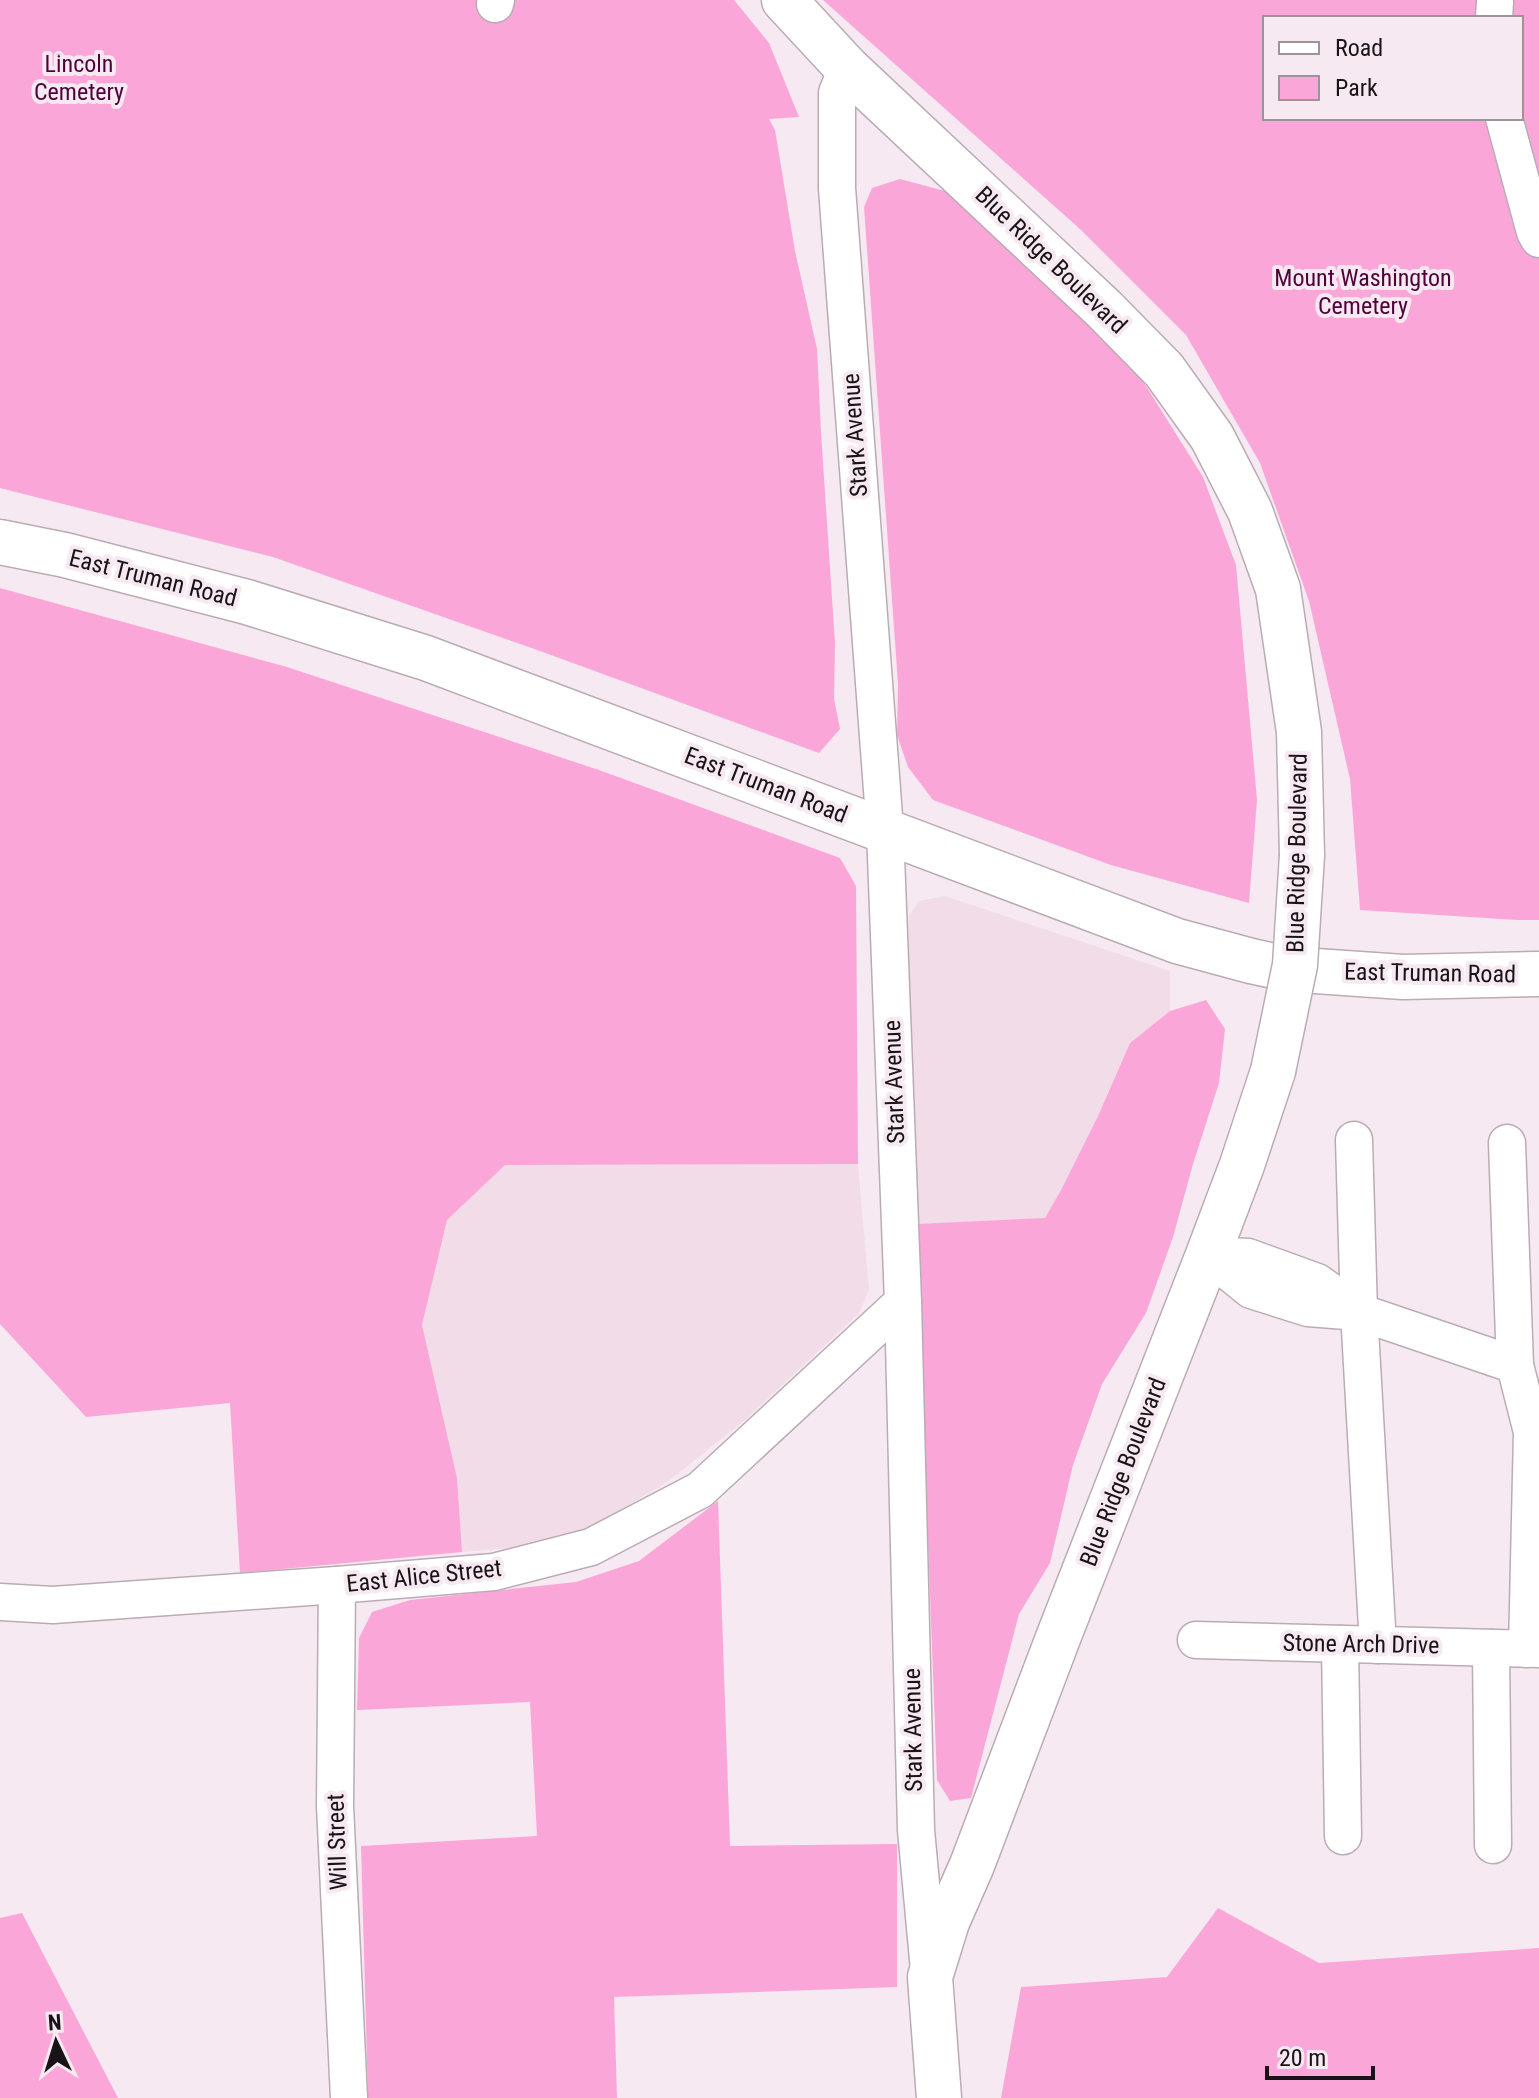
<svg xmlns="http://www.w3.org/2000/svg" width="1539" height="2098" viewBox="0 0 1539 2098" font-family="'Roboto Condensed',sans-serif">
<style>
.built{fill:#f2dce8}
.green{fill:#fba6d9;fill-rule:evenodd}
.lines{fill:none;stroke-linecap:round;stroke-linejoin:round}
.minor-casing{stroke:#baacb4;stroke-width:39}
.major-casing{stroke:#baacb4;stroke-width:47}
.minor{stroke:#fff;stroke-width:36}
.major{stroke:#fff;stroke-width:44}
.major-bridge-casing{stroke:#baacb4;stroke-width:47;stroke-linecap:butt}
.major-bridge{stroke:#fff;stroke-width:44}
.labels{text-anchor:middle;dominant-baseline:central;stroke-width:8;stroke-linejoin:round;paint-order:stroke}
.park-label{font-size:24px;fill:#4f023a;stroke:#f7e9f1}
.street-label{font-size:24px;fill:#181316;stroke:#f7e9f1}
</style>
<rect width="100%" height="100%" fill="#f7e9f1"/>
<g class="built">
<polygon points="945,896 1170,971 1170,1011 1130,1043 1098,1116 1061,1190 1045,1219 916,1224 908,917 919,901"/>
<polygon points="858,1164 869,1290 859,1313 745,1420 670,1480 601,1522 547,1545 462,1552 457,1478 422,1325 447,1220 505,1165"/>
</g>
<g class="green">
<polygon points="0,0 734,0 769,43 799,117 769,119 775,130 795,251 817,349 821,432 835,643 834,699 840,729 819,753 540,651 273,557 0,488"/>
<path d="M823,0H1539V920H1517L1360,910L1350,779L1309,601L1260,463L1186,335L1080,229ZM1265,18H1521V118H1265Z"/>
<polygon points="900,179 945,191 1099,324 1146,386 1203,477 1236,565 1257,800 1249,903 1111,865 933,800 908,767 897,735 898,684 864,207 872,188"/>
<polygon points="0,588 287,667 599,770 840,858 856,886 858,1164 505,1165 447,1220 422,1325 457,1478 462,1552 240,1573 230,1403 86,1417 0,1324"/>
<polygon points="1206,1000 1225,1029 1219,1083 1193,1164 1173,1237 1146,1313 1102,1384 1073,1465 1050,1563 1019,1614 971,1798 950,1801 937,1780 916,1224 1045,1218 1061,1190 1098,1116 1130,1043 1170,1011"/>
<polygon points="718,1501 730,1846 897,1844 897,1987 614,1997 617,2098 368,2098 361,1846 537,1836 530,1702 357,1710 359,1638 372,1612 410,1600 576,1582 639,1561"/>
<polygon points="1218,1908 1319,1963 1539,1948 1539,2098 1001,2098 1021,1987 1167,1977"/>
<polygon points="22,1913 118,2098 0,2098 0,1918"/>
</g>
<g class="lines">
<defs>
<g id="minor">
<polyline points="495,4 496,0"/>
<polyline points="1494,18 1495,2"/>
<polyline points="847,68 837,93 837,188 885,830 903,1302 916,1830 929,1970"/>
<polyline points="1504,118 1535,232 1539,239"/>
<polyline points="1354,1140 1359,1312 1378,1645"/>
<polyline points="1507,1143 1515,1365"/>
<polyline points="1208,1255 1251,1290 1308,1308 1359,1312 1515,1365 1532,1432 1527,1649"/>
<polyline points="1208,1255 1248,1257 1317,1282 1359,1312"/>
<polyline points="337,1585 335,1806 349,2098"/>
<polyline points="0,1602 53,1605 337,1585 494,1572 591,1547 700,1490 903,1302"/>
<polyline points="1196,1640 1539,1649"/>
<polyline points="1340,1644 1343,1836"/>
<polyline points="1491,1648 1493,1845"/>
</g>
<g id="major">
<polyline points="784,0 847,68 1104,309 1164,370 1212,437 1250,511 1278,589 1299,732 1302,855"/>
<polyline points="0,542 65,555 247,602 426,658 1177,941 1251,961 1283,968 1301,970 1403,977 1539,974"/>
<polyline points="939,2098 930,1977 947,1922 972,1865 1058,1638 1208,1255 1242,1165 1273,1071"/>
</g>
</defs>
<use href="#minor" class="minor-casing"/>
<use href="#major" class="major-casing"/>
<use href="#minor" class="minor"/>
<use href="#major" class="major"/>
<defs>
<polyline id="major-bridge" points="1273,1071 1295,965 1302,855"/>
</defs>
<use href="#major-bridge" class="major-bridge-casing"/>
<use href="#major-bridge" class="major-bridge"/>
</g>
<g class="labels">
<g class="park-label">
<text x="79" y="64">Lincoln<tspan x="79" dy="28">Cemetery</tspan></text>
<text x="1363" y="278">Mount Washington<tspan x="1363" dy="28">Cemetery</tspan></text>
</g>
<g class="street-label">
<text transform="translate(1051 260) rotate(44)">Blue Ridge Boulevard</text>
<text transform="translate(855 435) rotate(-94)">Stark Avenue</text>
<text transform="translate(153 578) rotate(14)">East Truman Road</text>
<text transform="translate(766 785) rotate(21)">East Truman Road</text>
<text transform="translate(1297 853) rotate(-89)">Blue Ridge Boulevard</text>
<text transform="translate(1430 973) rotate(1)">East Truman Road</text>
<text transform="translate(894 1082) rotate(-92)">Stark Avenue</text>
<text transform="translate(1123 1472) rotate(-69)">Blue Ridge Boulevard</text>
<text transform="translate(424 1576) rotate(-6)">East Alice Street</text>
<text transform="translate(1361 1644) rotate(1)">Stone Arch Drive</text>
<text transform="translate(913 1730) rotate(-91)">Stark Avenue</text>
<text transform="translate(337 1842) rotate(-92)">Will Street</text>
</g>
</g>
<rect x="1263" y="16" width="260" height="104" fill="#f7e9f1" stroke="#9e9399" stroke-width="2"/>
<rect x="1279" y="42" width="40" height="12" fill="#ffffff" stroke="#9e9399" stroke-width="2"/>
<text x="1335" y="56" font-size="24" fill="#181316">Road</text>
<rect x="1279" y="76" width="40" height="24" fill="#fba6d9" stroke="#9e9399" stroke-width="2"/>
<text x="1335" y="96" font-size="24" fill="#181316">Park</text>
<g transform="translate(56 2042) rotate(356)" stroke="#f7e9f1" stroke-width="6" paint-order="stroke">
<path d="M0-6L14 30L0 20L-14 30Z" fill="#181316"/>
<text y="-12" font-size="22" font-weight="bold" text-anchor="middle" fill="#181316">N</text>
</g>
<path d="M1267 2066v12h106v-12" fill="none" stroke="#181316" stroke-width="4"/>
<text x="1279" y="2066" font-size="24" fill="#181316" stroke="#f7e9f1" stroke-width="6" paint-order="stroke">20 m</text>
</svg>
